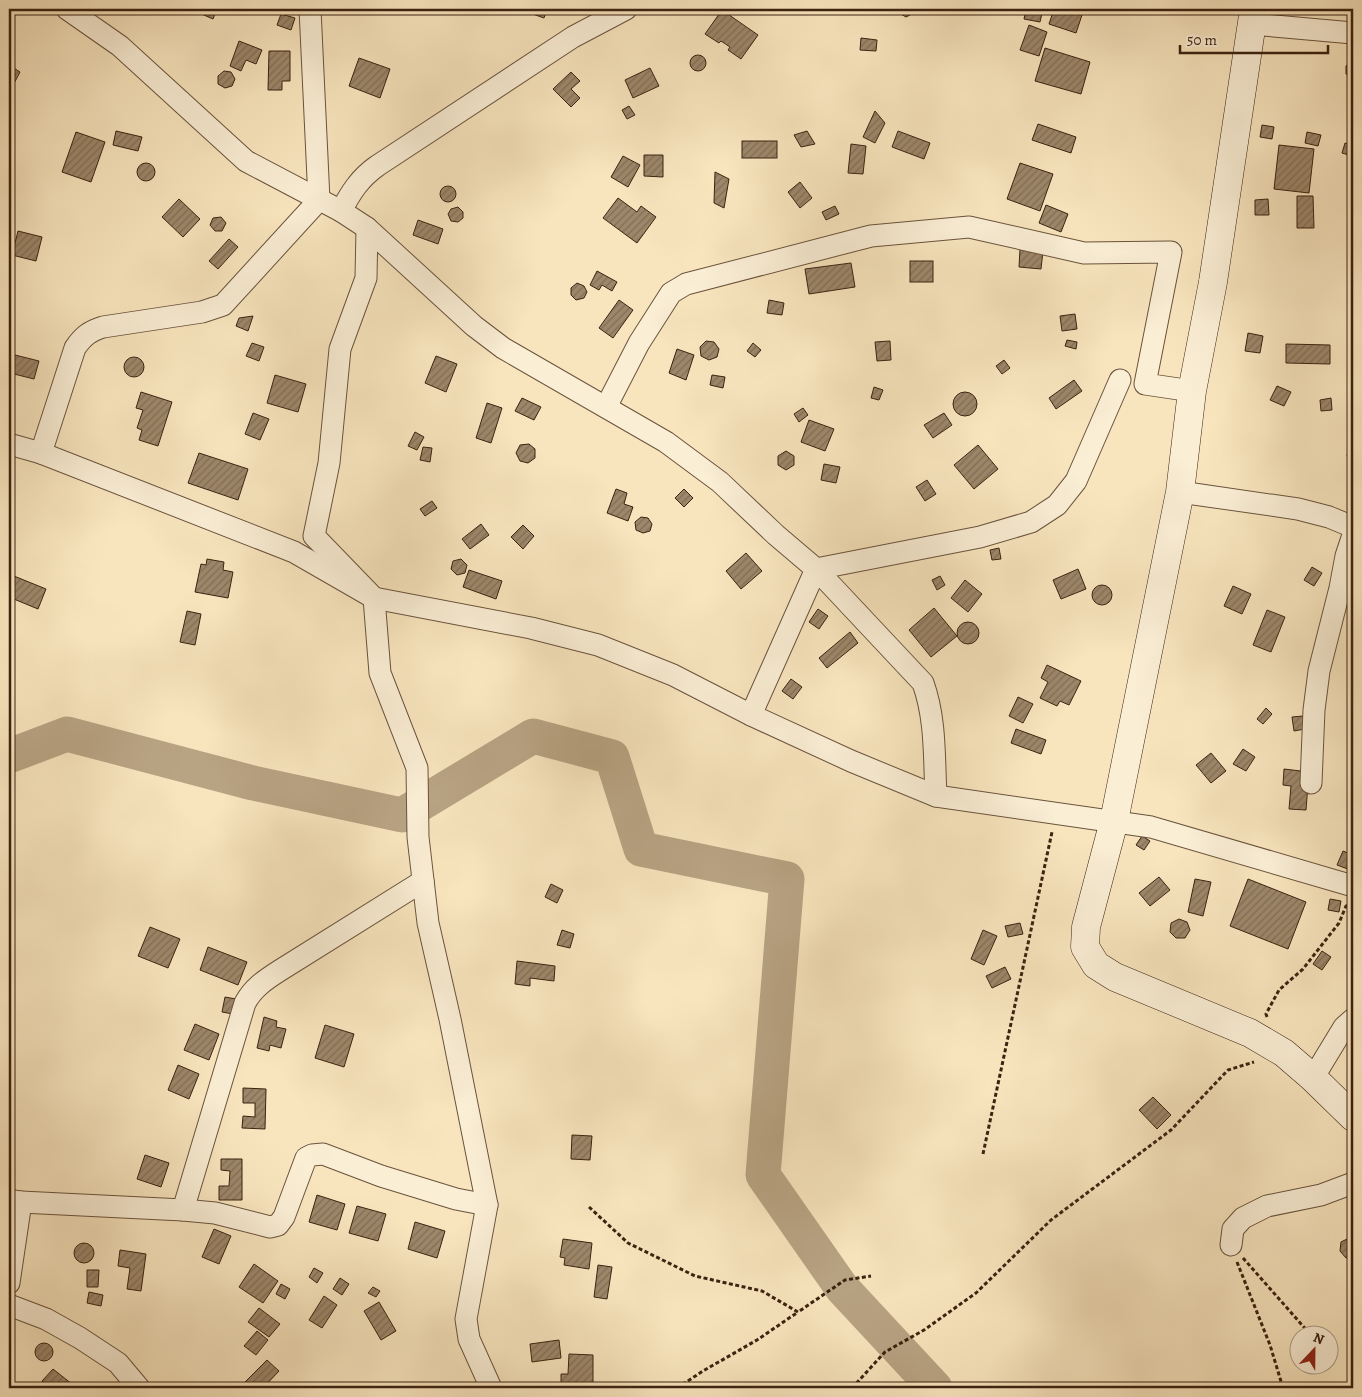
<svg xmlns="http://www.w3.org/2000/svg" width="1362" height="1397" viewBox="0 0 1362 1397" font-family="Alegreya,serif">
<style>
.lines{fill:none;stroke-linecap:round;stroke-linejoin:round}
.river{stroke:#b8a383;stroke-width:35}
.building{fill:url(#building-hatch);stroke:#3b2210}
.street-casing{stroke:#6a533c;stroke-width:23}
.secondary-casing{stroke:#3b2210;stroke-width:29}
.path{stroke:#3b2210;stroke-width:3;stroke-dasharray:4 2.5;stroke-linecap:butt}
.street{stroke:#faeed5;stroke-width:21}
.secondary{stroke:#faeed5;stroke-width:28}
</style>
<defs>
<pattern id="building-hatch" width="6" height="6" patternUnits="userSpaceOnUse" patternTransform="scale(1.25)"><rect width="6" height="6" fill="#9d876a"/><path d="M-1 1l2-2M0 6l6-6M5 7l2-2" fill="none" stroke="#816e56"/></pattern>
</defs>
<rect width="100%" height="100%" fill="#f8e5be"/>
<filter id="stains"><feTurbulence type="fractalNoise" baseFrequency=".004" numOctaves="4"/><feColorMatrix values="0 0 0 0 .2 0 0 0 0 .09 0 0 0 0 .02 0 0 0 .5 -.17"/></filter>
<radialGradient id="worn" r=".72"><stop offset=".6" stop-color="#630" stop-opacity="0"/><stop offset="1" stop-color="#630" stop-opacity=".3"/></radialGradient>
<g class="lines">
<polyline class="river" points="9,756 67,734 253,783 402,815 533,736 612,757 641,849 787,879 763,1175 842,1288 935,1388"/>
</g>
<g class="building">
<polygon points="198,9 217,9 213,19 197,12"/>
<polygon points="532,9 547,9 544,18 530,13"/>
<polygon points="898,9 914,9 910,15 906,17 899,13"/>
<polygon points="1026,9 1043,9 1040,22 1024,19"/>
<polygon points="1054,9 1084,9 1076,33 1049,24"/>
<polygon points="722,10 758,35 741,59 728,50 730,47 721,41 719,43 705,34"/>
<polygon points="281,14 295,18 291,30 277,25"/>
<polygon points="1029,25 1047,32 1039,56 1020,50"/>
<polygon points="861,38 877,40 876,51 860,50"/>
<polygon points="239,41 262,50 256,64 246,60 241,71 230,66"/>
<polygon points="1045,48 1090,62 1081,94 1035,81"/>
<polygon points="269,51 290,51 290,81 282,81 282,90 268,90"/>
<circle cx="698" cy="63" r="8"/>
<polygon points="359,58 390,69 380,98 349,86"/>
<polygon points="1352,60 1353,61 1353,79 1346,74 1346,66"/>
<polygon points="9,65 20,72 9,93"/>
<polygon points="650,68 659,86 633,98 625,80"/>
<polygon points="224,71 231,72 235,79 232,86 225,88 218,84 218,76"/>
<polygon points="571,72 580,81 571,89 580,98 571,107 553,89"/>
<polygon points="629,106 635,115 627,119 622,110"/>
<polygon points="875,111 885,123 875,143 863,137"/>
<polygon points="1038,124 1076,137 1071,153 1032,140"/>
<polygon points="1262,125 1274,127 1272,139 1260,137"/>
<polygon points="116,131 142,137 138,151 113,145"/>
<polygon points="807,131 815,144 801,147 794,135"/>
<polygon points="898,131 930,143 924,159 892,147"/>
<polygon points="76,132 105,142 91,182 62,172"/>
<polygon points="1307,132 1321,135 1318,146 1305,143"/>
<rect x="742" y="141" width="35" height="17"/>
<polygon points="1345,143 1353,145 1352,156 1342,153"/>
<polygon points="851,144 866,146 863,174 848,173"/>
<polygon points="1279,145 1314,149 1309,193 1274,189"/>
<polygon points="644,155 663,155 663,177 644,176"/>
<polygon points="623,156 640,165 628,187 611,177"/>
<polygon points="1020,163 1053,174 1040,211 1007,199"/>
<circle cx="146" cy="172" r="9"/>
<polygon points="715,172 729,179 724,208 714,203"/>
<polygon points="800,182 812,198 800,208 788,192"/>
<circle cx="448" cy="194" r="8"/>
<polygon points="1297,196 1313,196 1314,228 1297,228"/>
<polygon points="618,198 637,212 641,206 656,217 637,243 603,218"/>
<polygon points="179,199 200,219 183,237 162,217"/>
<polygon points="1268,199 1269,215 1255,215 1255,200"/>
<polygon points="1046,205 1068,214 1061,232 1039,223"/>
<polygon points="835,206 839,214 826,220 822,212"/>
<polygon points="458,207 463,212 463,218 458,222 451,221 448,214 451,209"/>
<polygon points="221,217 226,223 222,231 215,231 210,225 213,218"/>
<polygon points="418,220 443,229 438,244 413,235"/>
<polygon points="18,231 42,237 36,261 12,255"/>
<polygon points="229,239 238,247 218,269 209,261"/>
<polygon points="1020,249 1043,251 1041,269 1019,267"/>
<rect x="910" y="261" width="23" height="21"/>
<polygon points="851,263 855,287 809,294 805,269"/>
<polygon points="597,271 617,282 612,291 602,285 599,290 590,285"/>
<polygon points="577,283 584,286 587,292 584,298 576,300 571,295 571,288"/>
<polygon points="619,300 633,310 613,338 599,328"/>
<polygon points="769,300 784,303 782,315 767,313"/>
<polygon points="1075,314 1077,329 1062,331 1060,316"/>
<polygon points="253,316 248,331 236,326 239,318"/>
<polygon points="1248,333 1263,336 1260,353 1245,351"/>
<polygon points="1067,340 1077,342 1076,349 1065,346"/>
<polygon points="706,341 714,342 719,349 717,357 709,360 701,356 700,347"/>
<polygon points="890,341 891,360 877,361 875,342"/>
<polygon points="252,343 264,347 259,361 246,356"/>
<polygon points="753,343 761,350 755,357 747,351"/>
<polygon points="1286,344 1330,345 1330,364 1286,363"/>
<polygon points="677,349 694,355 686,380 669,373"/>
<polygon points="15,355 39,361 34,379 10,373"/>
<polygon points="436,356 457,364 446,392 425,383"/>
<circle cx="134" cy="367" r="10"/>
<polygon points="1004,360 1010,368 1002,374 996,366"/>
<polygon points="275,375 306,384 298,412 267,403"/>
<polygon points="712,375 725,377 723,388 710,385"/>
<polygon points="1074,380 1082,391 1056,409 1049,398"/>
<polygon points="1277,386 1291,392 1284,406 1270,400"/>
<polygon points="874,387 883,390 879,400 871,398"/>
<polygon points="141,392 172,402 158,446 139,440 142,430 137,428 143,410 136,408"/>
<circle cx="965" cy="404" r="12"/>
<polygon points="522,398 541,407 534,420 515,411"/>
<polygon points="1331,398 1332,410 1321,411 1320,400"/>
<polygon points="487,403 502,408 491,443 476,438"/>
<polygon points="803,408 808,415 799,422 794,414"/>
<polygon points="253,413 269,419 260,440 245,434"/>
<polygon points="944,413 952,425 933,438 924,425"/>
<polygon points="809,420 834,429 825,451 801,442"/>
<polygon points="415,432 424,437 417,450 408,446"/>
<polygon points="1351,441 1353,442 1353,457 1347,456"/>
<polygon points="529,444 535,449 535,458 528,463 520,461 516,453 520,445"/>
<polygon points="978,445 998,469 974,489 954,465"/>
<polygon points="423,447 432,448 430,462 420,460"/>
<polygon points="786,451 794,456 794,465 786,470 778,465 778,456"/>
<polygon points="199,453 248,469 238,500 188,483"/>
<polygon points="824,464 840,467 836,483 821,480"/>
<polygon points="927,480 936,494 925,501 916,487"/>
<polygon points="616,489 627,493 624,504 633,507 628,521 607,513"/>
<polygon points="684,489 693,498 684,507 675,498"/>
<polygon points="432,501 437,508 425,516 420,509"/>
<polygon points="641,517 648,518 652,524 650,531 643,533 636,530 635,522"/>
<polygon points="481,524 489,535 470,549 462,539"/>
<polygon points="523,525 534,536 523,549 511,537"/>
<polygon points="999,548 1001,559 992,560 990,550"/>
<polygon points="746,553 762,571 741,589 726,571"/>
<polygon points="207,559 224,562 223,570 233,572 228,598 195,592 201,564 206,565"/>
<polygon points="461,559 467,565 465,573 457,575 451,569 453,561"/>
<polygon points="1312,567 1322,573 1314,586 1304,580"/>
<polygon points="1078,569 1086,589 1061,599 1053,580"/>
<polygon points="469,570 502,581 496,599 463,587"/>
<polygon points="9,574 46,589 38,609 9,597"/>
<polygon points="940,576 945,585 937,590 932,580"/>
<polygon points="965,580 982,594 968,612 951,598"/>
<circle cx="1102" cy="595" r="10"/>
<polygon points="1233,586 1251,594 1242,614 1224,606"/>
<polygon points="934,608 957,636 931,657 909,630"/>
<polygon points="818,609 828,616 819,629 809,622"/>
<polygon points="1267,610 1285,617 1271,652 1253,645"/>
<polygon points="187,611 201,614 195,645 180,642"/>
<circle cx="968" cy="633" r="11"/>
<polygon points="850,632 858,643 827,668 819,658"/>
<polygon points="1047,665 1081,681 1069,705 1060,701 1057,706 1040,698 1048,682 1041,678"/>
<polygon points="791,679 802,687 793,699 782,691"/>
<polygon points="1018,697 1033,704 1023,723 1009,716"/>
<polygon points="1266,708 1272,714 1263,724 1257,719"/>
<polygon points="1303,716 1305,729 1294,731 1292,717"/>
<polygon points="1016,729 1046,740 1041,754 1011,743"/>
<polygon points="1243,749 1255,757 1246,771 1233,764"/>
<polygon points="1211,753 1226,771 1211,783 1196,765"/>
<polygon points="1284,769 1309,772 1306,810 1289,809 1291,786 1283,785"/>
<polygon points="1142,836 1150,841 1144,850 1136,845"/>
<polygon points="1343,851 1353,855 1353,871 1337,865"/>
<polygon points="1159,877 1170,890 1150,906 1139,893"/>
<polygon points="1195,879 1211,882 1203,916 1188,912"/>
<polygon points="1248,879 1306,902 1288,949 1230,926"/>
<polygon points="551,884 563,890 557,903 545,897"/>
<polygon points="1330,899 1341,901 1339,912 1328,910"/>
<polygon points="1179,919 1187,922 1190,930 1185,938 1176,938 1170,932 1171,923"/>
<polygon points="1020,923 1023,934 1008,937 1005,926"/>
<polygon points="150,927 180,939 168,968 138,956"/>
<polygon points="562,930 574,934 570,948 557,945"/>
<polygon points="983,930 997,936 984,965 971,959"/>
<polygon points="208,947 247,962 238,985 200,970"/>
<polygon points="1322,951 1331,957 1322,970 1313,964"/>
<polygon points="517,961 555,966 554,981 530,978 530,986 515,984"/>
<polygon points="1005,967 1011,979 992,988 986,976"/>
<polygon points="225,997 236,999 233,1014 222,1012"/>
<polygon points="264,1017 277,1021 276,1027 286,1029 281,1048 270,1045 269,1051 257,1048"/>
<polygon points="195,1024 219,1034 209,1060 184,1050"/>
<polygon points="325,1025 354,1034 344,1067 315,1058"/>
<polygon points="178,1065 199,1074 189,1099 168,1090"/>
<polygon points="243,1088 266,1089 265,1129 242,1128 243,1116 255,1117 255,1103 243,1103"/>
<polygon points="1153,1097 1171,1115 1157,1129 1139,1110"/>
<polygon points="572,1135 592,1136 590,1160 571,1159"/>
<polygon points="145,1155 169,1163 161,1187 137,1179"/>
<polygon points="221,1159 242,1159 242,1200 219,1200 219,1186 229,1186 230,1171 221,1170"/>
<polygon points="317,1195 345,1204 337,1230 309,1222"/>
<polygon points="357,1206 386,1214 378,1241 349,1233"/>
<polygon points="415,1222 445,1231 437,1258 408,1249"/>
<polygon points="214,1229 231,1236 219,1264 202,1257"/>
<polygon points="1349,1238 1353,1239 1353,1257 1346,1258 1340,1251 1341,1242"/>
<polygon points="563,1239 592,1243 589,1269 564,1265 565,1258 560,1257"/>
<circle cx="84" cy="1253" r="10"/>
<polygon points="120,1250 146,1254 141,1291 127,1289 130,1268 118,1266"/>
<polygon points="254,1264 278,1281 263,1303 239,1287"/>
<polygon points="598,1265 612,1267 607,1299 594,1297"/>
<polygon points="314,1268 323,1273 317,1283 309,1277"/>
<polygon points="87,1270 99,1270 98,1287 87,1287"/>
<polygon points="340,1278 349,1284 342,1295 333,1289"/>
<polygon points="281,1284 290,1289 285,1299 276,1294"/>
<polygon points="373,1287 380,1291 376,1297 368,1293"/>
<polygon points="89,1292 103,1295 101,1306 87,1303"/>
<polygon points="324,1296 337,1305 322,1328 309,1320"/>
<polygon points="379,1302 396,1331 381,1340 364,1311"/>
<polygon points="259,1308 280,1324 269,1337 248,1322"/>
<polygon points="257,1331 268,1340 256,1355 244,1346"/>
<polygon points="559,1340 561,1358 532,1362 530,1344"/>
<circle cx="44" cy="1352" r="9"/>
<polygon points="569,1354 593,1355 593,1387 561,1387 561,1374 568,1374"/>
<polygon points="267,1360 279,1371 263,1388 252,1388 245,1382"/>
<polygon points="53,1369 77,1388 51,1388 42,1381"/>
<polygon points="9,1379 22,1388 9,1388"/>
</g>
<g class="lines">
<defs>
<g id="street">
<path d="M67,9L120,46L246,161L341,211L367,228L474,326L503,348L666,442L720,482L776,535L816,569L923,683C936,719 934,758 936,796"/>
<polyline points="1252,24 1353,33"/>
<path d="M341,211C351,192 360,178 377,166L573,37L626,9"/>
<polyline points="367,228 366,278 340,349 329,463 314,536 374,598 380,673 417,768 418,837 428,923 450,1019 487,1205 466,1319 469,1339 491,1388"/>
<polyline points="606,407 639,343 671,293 686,284 871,236 969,227 1084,253 1171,252 1145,384 1192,391"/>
<polyline points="9,444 41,453 294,552 374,598 531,628 598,645 673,675 751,715 851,761 936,796 1151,827 1353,886"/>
<path d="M41,453L75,348C83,336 90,331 103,327L202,312L223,305L319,200L310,9"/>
<polyline points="1180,492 1298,509 1329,517 1353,527"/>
<polyline points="751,715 816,569 980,537 1031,522 1057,505 1076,481 1120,380"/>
<polyline points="1311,783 1314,710 1319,671 1340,588 1346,556 1353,535"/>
<polyline points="1313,1078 1344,1027 1353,1019"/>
<polyline points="9,1200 21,1202 9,1283"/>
<polyline points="21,1202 183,1210 215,1213 270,1227 278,1225 284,1217 306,1158 312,1155 323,1154 381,1176 456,1199 487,1205"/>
<path d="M183,1210L245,1003C253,988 265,980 279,971L423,881"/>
<polyline points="1231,1245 1233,1229 1243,1218 1267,1206 1321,1195 1353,1183"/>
<polyline points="9,1305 46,1319 80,1338 118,1363 139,1388"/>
</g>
<polyline id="secondary" points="1254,9 1213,282 1192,391 1180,492 1114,821 1086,927 1085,947 1096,965 1115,977 1250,1033 1284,1053 1313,1078 1353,1117"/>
</defs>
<use href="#street" class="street-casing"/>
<use href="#secondary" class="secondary-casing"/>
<g class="path">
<polyline points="1267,1017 1266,1014 1279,990 1303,969 1339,923 1346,906 1348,905"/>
<polyline points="983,1154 1052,832"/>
<polyline points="589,1207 628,1243 695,1276 762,1291 798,1312 845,1280 871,1276"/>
<polyline points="1243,1258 1310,1334"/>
<polyline points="1237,1262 1270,1345 1283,1388"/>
<polyline points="677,1388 703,1371 757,1340 798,1312"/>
<polyline points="852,1388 885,1352 924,1330 976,1293 1051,1220 1171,1130 1228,1070 1254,1062"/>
</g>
<use href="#street" class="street"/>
<use href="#secondary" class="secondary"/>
</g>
<rect width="1362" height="1397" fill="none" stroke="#f8e5be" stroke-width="30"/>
<rect x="10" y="10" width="1342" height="1377" fill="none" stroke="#3b2210" stroke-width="2.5"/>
<rect x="15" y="15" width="1332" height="1367" fill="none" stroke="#3b2210"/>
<g transform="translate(1314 1350) rotate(22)"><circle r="24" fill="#faeed5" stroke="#ae9c86"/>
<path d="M0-4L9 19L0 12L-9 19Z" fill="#8f2418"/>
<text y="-8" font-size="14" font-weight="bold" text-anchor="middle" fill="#3b2210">N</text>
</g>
<path d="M1180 45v8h148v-8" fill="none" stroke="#3b2210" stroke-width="2.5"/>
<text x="1187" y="45" font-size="15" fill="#3b2210" stroke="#faeed5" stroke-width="4" paint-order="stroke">50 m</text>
<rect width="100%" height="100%" filter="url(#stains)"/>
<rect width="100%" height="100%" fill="url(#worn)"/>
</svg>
